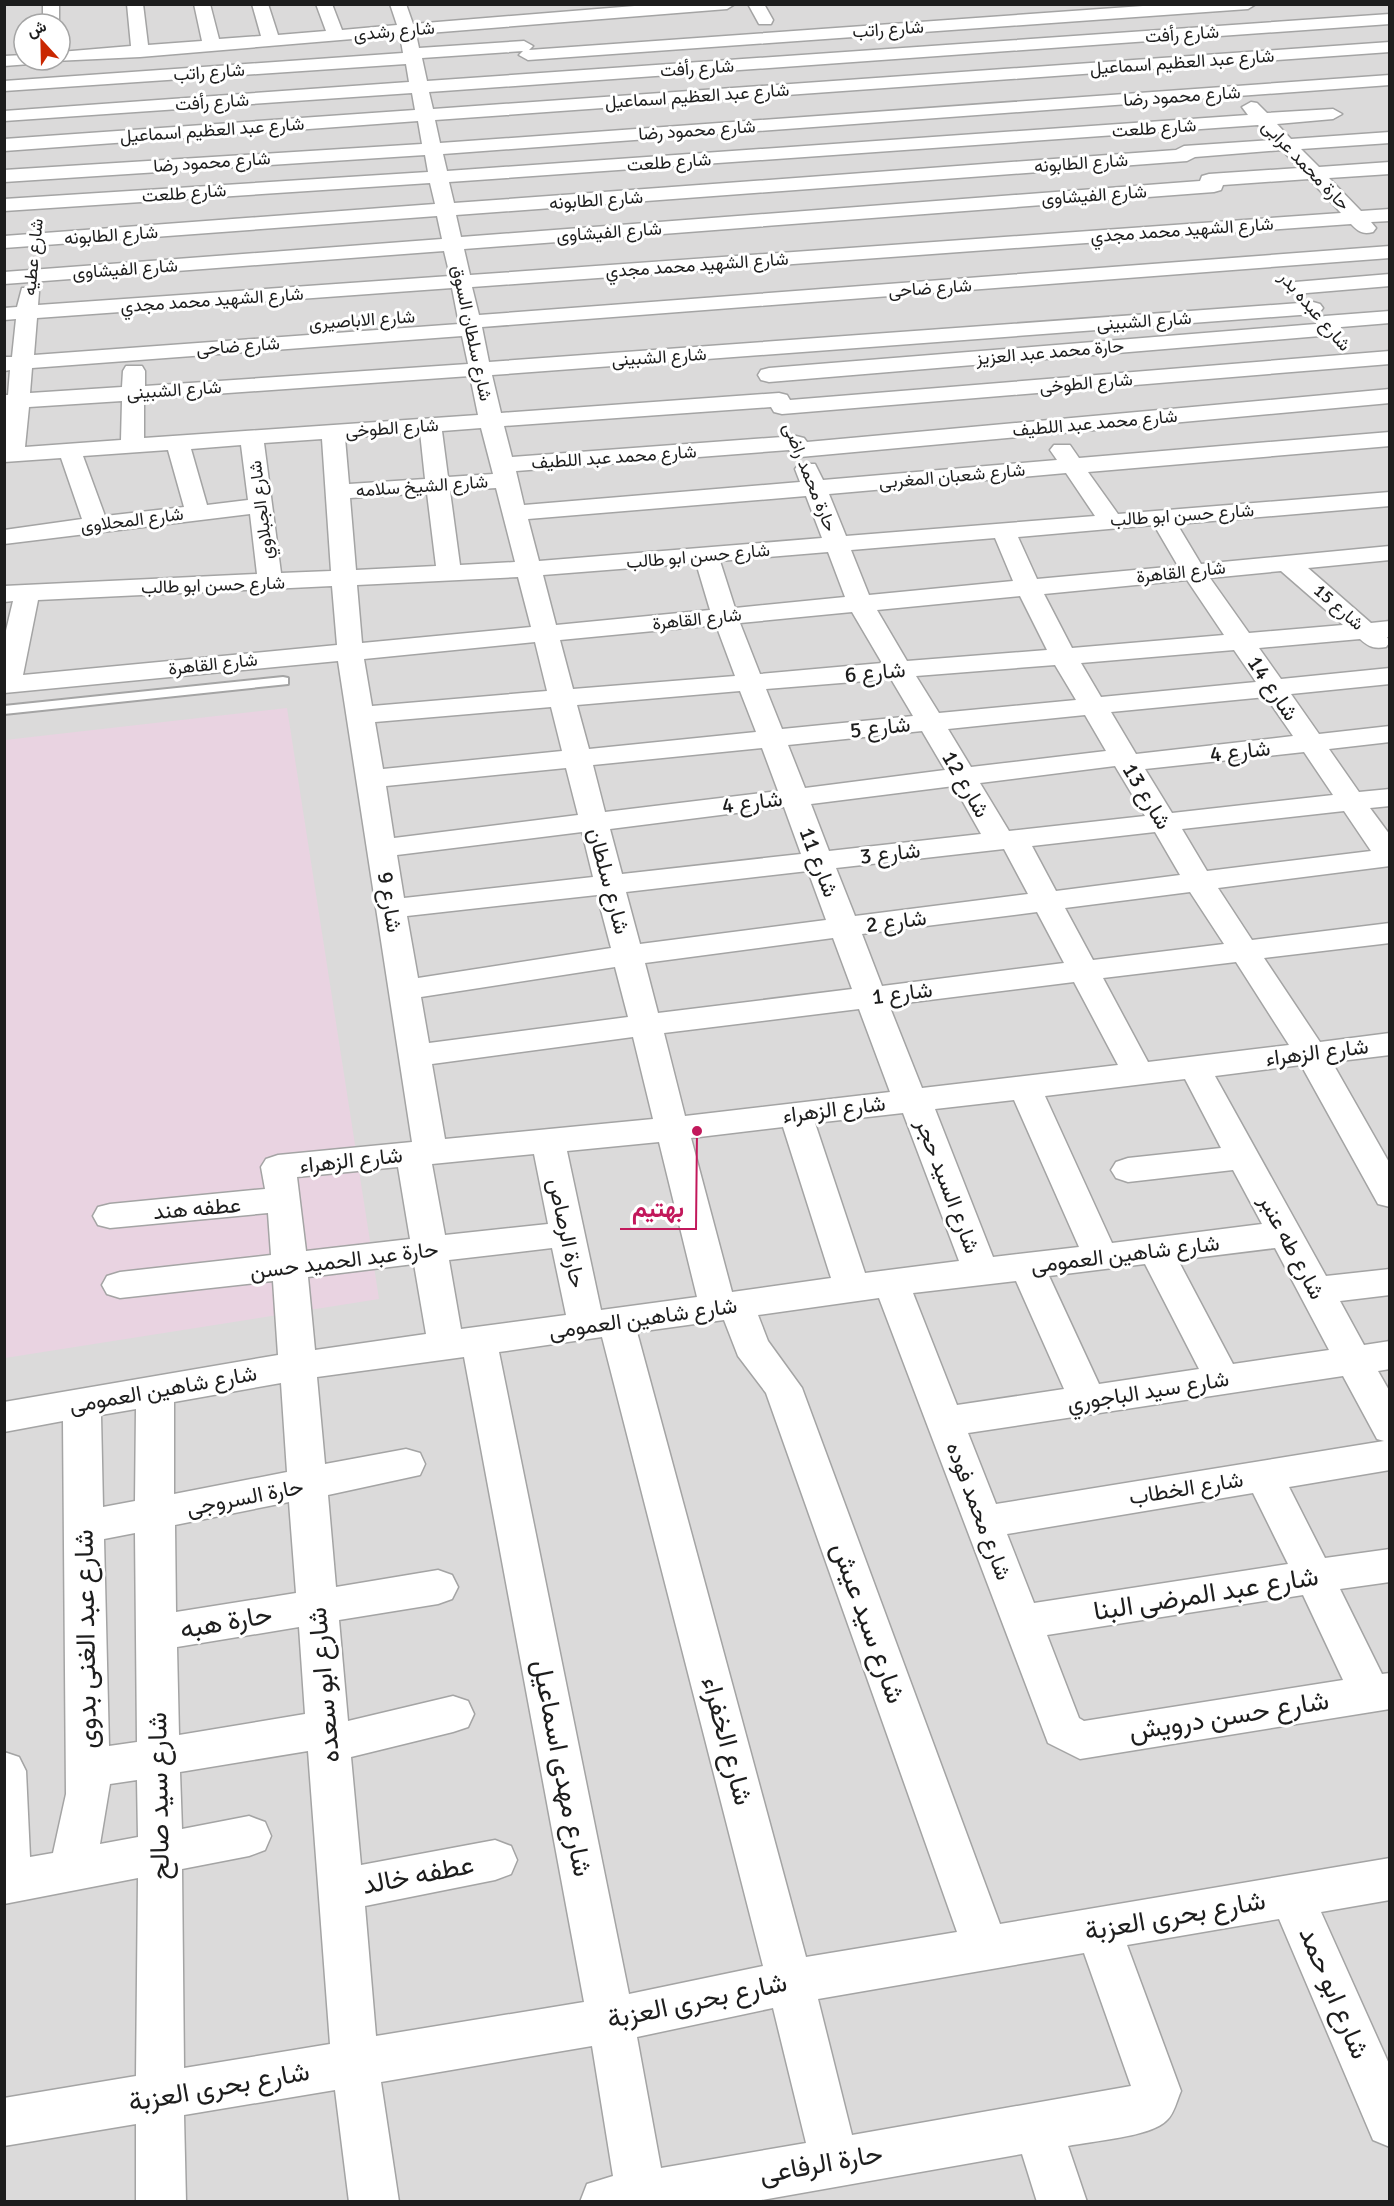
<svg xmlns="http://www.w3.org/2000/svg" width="1394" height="2206" viewBox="0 0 1394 2206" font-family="Signika,Vazirmatn,sans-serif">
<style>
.residential{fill:#dbdada;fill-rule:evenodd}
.industrial{fill:#e9d3e1}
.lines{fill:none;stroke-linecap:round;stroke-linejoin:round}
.lane-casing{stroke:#a4a4a4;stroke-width:4}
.street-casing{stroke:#a4a4a4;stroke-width:3}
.lane{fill:#fff;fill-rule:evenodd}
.street{fill:#fff;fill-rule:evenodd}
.labels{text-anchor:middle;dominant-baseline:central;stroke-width:6;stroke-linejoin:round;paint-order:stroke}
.far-street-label{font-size:18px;fill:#1d1d1d;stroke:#fff}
.street-label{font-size:22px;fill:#1d1d1d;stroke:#fff}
.near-street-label{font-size:27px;fill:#1d1d1d;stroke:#fff}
.leader{fill:none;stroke:#c2185b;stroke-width:2}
.callout-dot{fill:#c2185b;stroke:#fff;stroke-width:2}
.callout-label{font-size:24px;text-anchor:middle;font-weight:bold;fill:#c2185b;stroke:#fff;stroke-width:6;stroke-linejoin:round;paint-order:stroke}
</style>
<rect width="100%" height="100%" fill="#efede2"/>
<path class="residential" d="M5,5H1389V2201L5,2202ZM24,24H60V60H24Z"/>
<polygon class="industrial" points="287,708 379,1299 5,1358 5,740"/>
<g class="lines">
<defs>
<polygon id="lane" points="283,677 288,678 288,684 4,714 4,706"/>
<g id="street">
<rect x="43" y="4" width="16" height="20"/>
<path d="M127,4H143L148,45L202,41L194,4H210L219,39L261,36L252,4H268L278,35L326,31L316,4H332L342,30L397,25L390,4H406L413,24L659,4H735L727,9L416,34L419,48L524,41L533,46L529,50L1171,4H1256L1248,9L528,60L519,55L523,51L422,58L427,81L1390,14V24L429,92L433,109L1390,42V52L435,120L440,143L1390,75V85L443,154L447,171L1248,115L1242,107L1251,102L1257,103L1267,113L1333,109L1342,114L1333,119L1277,124L1291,139L1390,132V143L1301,149L1319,167L1390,162V174L1329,178L1361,211L1390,209V221L1371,222L1376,228L1373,232C1362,235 1358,231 1351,224L472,287L479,315L1390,246V258L482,327L489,362L1313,302L1320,304L1323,308L1320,312L1313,314L492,375L501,413L779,393L787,395L790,400L1390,351V364L782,414L774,412L771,407L504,426L512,457L796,436L804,438L807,442L1390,389V403L800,457L792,455L789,450L516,471L524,505L800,482L795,469L799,464H815L823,480L1057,460L1050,450L1054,445H1070L1079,458L1390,432V446L1088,472L1118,514L1390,492V506L1177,524L1201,564L1390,546V560L1308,568L1371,623L1390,621V637H1387L1390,642L1386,647C1374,649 1369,647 1360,639L1259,648L1281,679L1390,668V684L1291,694L1319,734L1390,726V742L1329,749L1359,792L1390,789V806L1370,808L1390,835V866L1218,888L1252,940L1390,923V943L1264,958L1320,1042L1390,1033V1055L1332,1062L1390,1164V1207L1378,1204L1301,1065L1215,1076L1326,1276L1390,1269V1295L1340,1301L1364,1345L1390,1341V1369L1378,1371L1390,1392V1470L1289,1487L1325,1558L1390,1549V1582L1340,1589L1382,1674L1390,1673V1709L1080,1759L1048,1743L879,1298L758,1315L768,1341L802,1388L1000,1924L1390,1858V1900L1321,1912L1390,2066V2147L1373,2140L1279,1919L1127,1945L1181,2091C1177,2100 1174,2114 1167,2120C1152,2137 1091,2141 1068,2146L1087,2202H1037L1022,2154L750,2202H580L587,2184L613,2176L592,2046L381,2082L399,2202H349L335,2090L184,2115L186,2202H136V2124L4,2146V2098L136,2076L138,1878L4,1904V1752L19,1757L26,1771L30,1857L53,1853L66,1794L63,1421L4,1432V1402L278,1355L273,1281L120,1298L107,1294L102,1285L107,1276L120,1272L271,1255L268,1213L110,1228L98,1225L93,1216L98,1207L110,1204L265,1189L261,1167L266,1159L278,1155L412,1142L338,661L4,693V639L13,601L4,602V586L257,574L250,514L4,544V530L82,519L61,458L4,462V395H8L10,370L4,371V357H12L16,319L4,320V308L17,307L22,288H36L39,292L38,305L450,276L444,251L4,284V272L442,239L437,216L4,248V236L435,204L430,183L4,211V199L428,172L425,155L4,182V170L422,144L418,121L4,151V139L415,110L412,93L4,121V111L409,82L406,64L4,91V81L403,53L400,35L140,57L54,61L60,60V52L131,46ZM1258,125L1272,140L1184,146L1176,150L454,203L449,182ZM1282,150L1299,168L1209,174L1202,176L1200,181L461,237L456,215L1187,161L1195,157ZM1309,179L1341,213L470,275L464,249L1214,192L1221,190L1223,185ZM452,288L459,324L34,355L37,318ZM462,336L468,364L145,386V371L142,366H126L123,371L122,387L30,393L32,368ZM470,376L478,415L144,438V399ZM122,401L121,440L25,447L29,407ZM481,428L493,474L448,477L442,431ZM420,432L425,479L349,484L345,438ZM322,439L331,571L281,573L264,443ZM241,445L248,500L207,505L191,449ZM168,450L184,507L105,516L83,456ZM1066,473L1095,516L846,536L829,494ZM496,488L515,562L460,565L450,491ZM427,493L436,566L356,570L350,498ZM806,496L822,538L539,561L528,519ZM1154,525L1178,566L1037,579L1018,537ZM995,538L1013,581L869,595L851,550ZM828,552L845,597L735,608L720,561ZM696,563L710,610L556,625L543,575ZM1281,571L1343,625L1249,633L1210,578ZM518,577L531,627L362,643L357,585ZM1187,580L1224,635L1072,648L1044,594ZM332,586L337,645L23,675L38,600ZM1020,596L1047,650L907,661L877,610ZM852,612L882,663L760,674L740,623ZM716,625L735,676L573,689L560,640ZM535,642L547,691L372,706L364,659ZM1234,650L1256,682L1101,697L1081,663ZM1055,665L1076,700L939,713L916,676ZM891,679L913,716L782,729L766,689ZM740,691L756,732L589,749L577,705ZM1266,697L1293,736L1136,754L1111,712ZM551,707L562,751L383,769L375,722ZM1085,715L1106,751L971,767L948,729ZM922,731L945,770L805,788L788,745ZM762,748L778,791L605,812L593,765ZM1304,752L1333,795L1172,813L1145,769ZM1115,766L1145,816L1009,831L980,783ZM566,768L578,815L394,838L386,786ZM954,786L981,834L829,851L811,804ZM784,807L801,854L622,874L610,829ZM1344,811L1371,851L1207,871L1182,829ZM582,832L593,877L404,898L397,855ZM1155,832L1180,875L1056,891L1032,846ZM1004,849L1028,894L855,916L836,868ZM808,871L826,920L640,944L626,892ZM1190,892L1224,944L1093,960L1065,908ZM597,895L611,948L418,978L407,916ZM1037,912L1064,963L882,986L862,934ZM833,938L852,989L658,1013L645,963ZM1236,962L1289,1045L1148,1062L1103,978ZM615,967L628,1017L429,1043L421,997ZM1074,982L1118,1065L922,1088L889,1005ZM859,1009L890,1092L685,1116L664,1033ZM633,1037L653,1119L445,1139L432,1064ZM1185,1079L1221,1148L1128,1158L1116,1162L1111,1170L1116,1178L1128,1182L1233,1170L1262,1224L1112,1243L1045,1096ZM1014,1100L1079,1247L993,1257L935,1109ZM903,1113L959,1261L865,1273L815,1123ZM783,1127L831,1278L732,1292L691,1138ZM659,1142L697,1297L601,1310L567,1151ZM534,1154L548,1224L445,1235L432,1164ZM398,1167L410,1239L306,1251L297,1177ZM552,1248L566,1315L461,1329L449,1260ZM1275,1248L1329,1350L1233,1364L1178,1260ZM414,1264L426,1334L315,1350L308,1277ZM1145,1264L1199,1369L1099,1384L1049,1276ZM1016,1281L1064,1389L957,1405L913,1293ZM724,1320L738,1356L766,1393L957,1932L806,1957L637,1332ZM602,1337L763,1966L629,1994L499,1352ZM464,1357L584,2002L376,2036L365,1906L495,1880L511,1874L517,1860L511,1846L495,1840L361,1865L351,1757L453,1732L468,1727L474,1714L468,1701L453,1696L348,1721L339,1620L438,1604L452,1599L458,1587L452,1575L438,1570L336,1587L328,1495L420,1475L425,1464L420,1453L406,1449L325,1464L317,1377ZM1343,1376L1377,1439L1384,1441L996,1504L968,1433ZM281,1383L287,1472L174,1494V1402ZM136,1409L135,1501L103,1507L101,1415ZM1253,1493L1288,1564L1034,1603L1007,1534ZM289,1502L296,1593L176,1612L175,1525ZM135,1533L137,1742L109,1746L104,1539ZM1303,1595L1343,1680L1084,1721L1079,1718L1047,1635ZM299,1627L305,1714L179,1735L177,1647ZM308,1751L330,2044L184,2068L182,1869L249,1856L265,1850L271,1836L265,1822L249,1816L182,1829L180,1772ZM137,1780L138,1837L100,1844L110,1784ZM1084,1953L1131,2086L852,2135L818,1999ZM773,2008L806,2143L661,2168L637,2037Z"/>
<polygon points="748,4 764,4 773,20 771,24 759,24"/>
<polygon points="24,55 24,60 33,60 30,64 4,66 4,56"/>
<polygon points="1390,274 1390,286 1295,294 1288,292 1285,288 1288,284 1295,282"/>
<polygon points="1390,311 1390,323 1341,327 1340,334 1332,335 769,382 761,380 758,375 761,370 769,368 1316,324 1318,318 1325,316"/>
</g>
</defs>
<use href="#lane" class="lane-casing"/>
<use href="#street" class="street-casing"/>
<use href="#lane" class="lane"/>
<use href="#street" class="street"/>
</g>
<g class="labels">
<g class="far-street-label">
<text transform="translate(888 29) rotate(-4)">شارع راتب</text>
<text transform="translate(394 31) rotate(-5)">شارع رشدى</text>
<text transform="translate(1182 34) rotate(-4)">شارع رأفت</text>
<text transform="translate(1182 62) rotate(-4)">شارع عبد العظيم اسماعيل</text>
<text transform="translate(697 68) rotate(-4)">شارع رأفت</text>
<text transform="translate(209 72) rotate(-4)">شارع راتب</text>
<text transform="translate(697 96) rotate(-4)">شارع عبد العظيم اسماعيل</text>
<text transform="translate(1182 96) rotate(-4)">شارع محمود رضا</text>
<text transform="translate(212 102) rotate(-4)">شارع رأفت</text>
<text transform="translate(1154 128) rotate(-4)">شارع طلعت</text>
<text transform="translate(212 130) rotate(-4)">شارع عبد العظيم اسماعيل</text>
<text transform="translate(697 130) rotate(-4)">شارع محمود رضا</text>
<text transform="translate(212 162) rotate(-4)">شارع محمود رضا</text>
<text transform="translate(669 162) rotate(-4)">شارع طلعت</text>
<text transform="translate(1081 163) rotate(-4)">شارع الطابونه</text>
<text transform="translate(1306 165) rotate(46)">حارة محمد عرابى</text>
<text transform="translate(184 193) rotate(-4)">شارع طلعت</text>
<text transform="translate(1094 195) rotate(-4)">شارع الفيشاوى</text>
<text transform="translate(596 200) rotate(-4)">شارع الطابونه</text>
<text transform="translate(1182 230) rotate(-4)">شارع الشهيد محمد مجدي</text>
<text transform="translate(609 232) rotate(-4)">شارع الفيشاوى</text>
<text transform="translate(111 235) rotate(-4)">شارع الطابونه</text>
<text transform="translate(33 257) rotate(-84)">شارع عطيه</text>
<text transform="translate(697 265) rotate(-4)">شارع الشهيد محمد مجدي</text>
<text transform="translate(125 269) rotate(-4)">شارع الفيشاوى</text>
<text transform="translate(930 288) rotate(-4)">شارع ضاحى</text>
<text transform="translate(212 300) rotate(-4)">شارع الشهيد محمد مجدي</text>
<text transform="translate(1315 311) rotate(49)">شارع عبده بدر</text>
<text transform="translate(362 320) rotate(-4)">شارع الاباصيرى</text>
<text transform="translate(1144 321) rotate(-4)">شارع الشبينى</text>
<text transform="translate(472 333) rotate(78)">شارع سلطان السوق</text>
<text transform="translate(238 346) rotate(-4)">شارع ضاحى</text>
<text transform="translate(1050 352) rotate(-5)">حارة محمد عبد العزيز</text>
<text transform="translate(659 357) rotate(-4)">شارع الشبينى</text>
<text transform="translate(1086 383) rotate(-5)">شارع الطوخى</text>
<text transform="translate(174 390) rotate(-4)">شارع الشبينى</text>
<text transform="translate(1095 423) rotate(-5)">شارع محمد عبد اللطيف</text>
<text transform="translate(392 428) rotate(-4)">شارع الطوخى</text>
<text transform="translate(614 457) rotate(-4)">شارع محمد عبد اللطيف</text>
<text transform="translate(952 476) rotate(-5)">شارع شعبان المغربى</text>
<text transform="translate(810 477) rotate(68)">حارة محمد راضى</text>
<text transform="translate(422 486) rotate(-4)">شارع الشيخ سلامه</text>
<text transform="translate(261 510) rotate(-97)">شارع الجبلاوي</text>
<text transform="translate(1182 515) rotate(-4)">شارع حسن ابو طالب</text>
<text transform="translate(132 520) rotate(-7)">شارع المحلاوى</text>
<text transform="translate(698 556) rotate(-5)">شارع حسن ابو طالب</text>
<text transform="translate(1181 572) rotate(-6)">شارع القاهرة</text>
<text transform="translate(213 585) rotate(-2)">شارع حسن ابو طالب</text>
<text transform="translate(1339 607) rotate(41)">شارع 15</text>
<text transform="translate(697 619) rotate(-6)">شارع القاهرة</text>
<text transform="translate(213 664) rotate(-6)">شارع القاهرة</text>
</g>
<g class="street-label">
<text transform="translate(875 672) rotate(-5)">شارع 6</text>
<text transform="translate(1273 688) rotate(56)">شارع 14</text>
<text transform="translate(880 727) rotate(-6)">شارع 5</text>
<text transform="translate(1240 751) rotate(-6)">شارع 4</text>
<text transform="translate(966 784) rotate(60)">شارع 12</text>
<text transform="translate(1147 796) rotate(59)">شارع 13</text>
<text transform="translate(752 802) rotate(-7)">شارع 4</text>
<text transform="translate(890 853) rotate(-6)">شارع 3</text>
<text transform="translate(819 862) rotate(69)">شارع 11</text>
<text transform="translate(609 881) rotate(75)">شارع سلطان</text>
<text transform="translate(390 902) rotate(81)">شارع 9</text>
<text transform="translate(896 921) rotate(-7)">شارع 2</text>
<text transform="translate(902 993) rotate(-7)">شارع 1</text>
<text transform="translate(1317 1052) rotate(-7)">شارع الزهراء</text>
<text transform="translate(834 1109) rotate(-7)">شارع الزهراء</text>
<text transform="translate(351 1160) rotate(-6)">شارع الزهراء</text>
<text transform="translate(948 1186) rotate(69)">شارع السيد حجر</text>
<text transform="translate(197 1208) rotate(-5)">عطفه هند</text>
<text transform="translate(567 1233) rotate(78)">حارة الرصاص</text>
<text transform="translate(1292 1247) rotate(62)">شارع طه عنبر</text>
<text transform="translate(1125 1254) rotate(-7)">شارع شاهين العمومى</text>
<text transform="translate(344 1260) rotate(-7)">حارة عبد الحميد حسن</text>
<text transform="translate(643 1318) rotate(-8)">شارع شاهين العمومى</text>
<text transform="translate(163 1389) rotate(-10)">شارع شاهين العمومى</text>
<text transform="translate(1148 1391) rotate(-9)">شارع سيد الباجوري</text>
<text transform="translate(1186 1488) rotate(-9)">شارع الخطاب</text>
<text transform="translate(245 1497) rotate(-11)">حارة السروجى</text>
<text transform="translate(979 1511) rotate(69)">شارع محمد فوده</text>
</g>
<g class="near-street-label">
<text transform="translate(1206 1594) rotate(-9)">شارع عبد المرضى البنا</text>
<text transform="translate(226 1622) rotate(-10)">حارة هبه</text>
<text transform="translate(868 1623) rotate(70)">شارع سيد عيش</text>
<text transform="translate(86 1639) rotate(-91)">شارع عبد الغنى بدوى</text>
<text transform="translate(324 1685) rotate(-95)">شارع ابو سعده</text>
<text transform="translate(1229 1716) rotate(-9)">شارع حسن درويش</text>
<text transform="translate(727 1741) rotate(75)">شارع الخفراء</text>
<text transform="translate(562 1768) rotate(79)">شارع مهدى اسماعيل</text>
<text transform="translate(159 1796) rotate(-91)">شارع سيد صالح</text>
<text transform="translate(418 1875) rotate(-11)">عطفه خالد</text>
<text transform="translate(1175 1916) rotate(-10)">شارع بحرى العزبة</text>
<text transform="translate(1334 1993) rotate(67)">شارع ابو حمد</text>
<text transform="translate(697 2001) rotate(-12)">شارع بحرى العزبة</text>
<text transform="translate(219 2087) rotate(-10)">شارع بحرى العزبة</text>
<text transform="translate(821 2164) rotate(-10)">حارة الرفاعى</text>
</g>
</g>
<path class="leader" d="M697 1131L696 1229H620"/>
<circle class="callout-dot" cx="697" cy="1131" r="6"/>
<g class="callout-label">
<text x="658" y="1217">بهتيم</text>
</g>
<rect width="1394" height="2206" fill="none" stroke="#1d1d1d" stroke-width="12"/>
<g transform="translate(42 42) rotate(338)"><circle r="28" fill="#ffffff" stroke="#a5a5a5" stroke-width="1.5"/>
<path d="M0-4.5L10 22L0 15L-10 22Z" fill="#ca2700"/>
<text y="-9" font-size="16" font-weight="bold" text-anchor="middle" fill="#1d1d1d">ش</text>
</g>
</svg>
